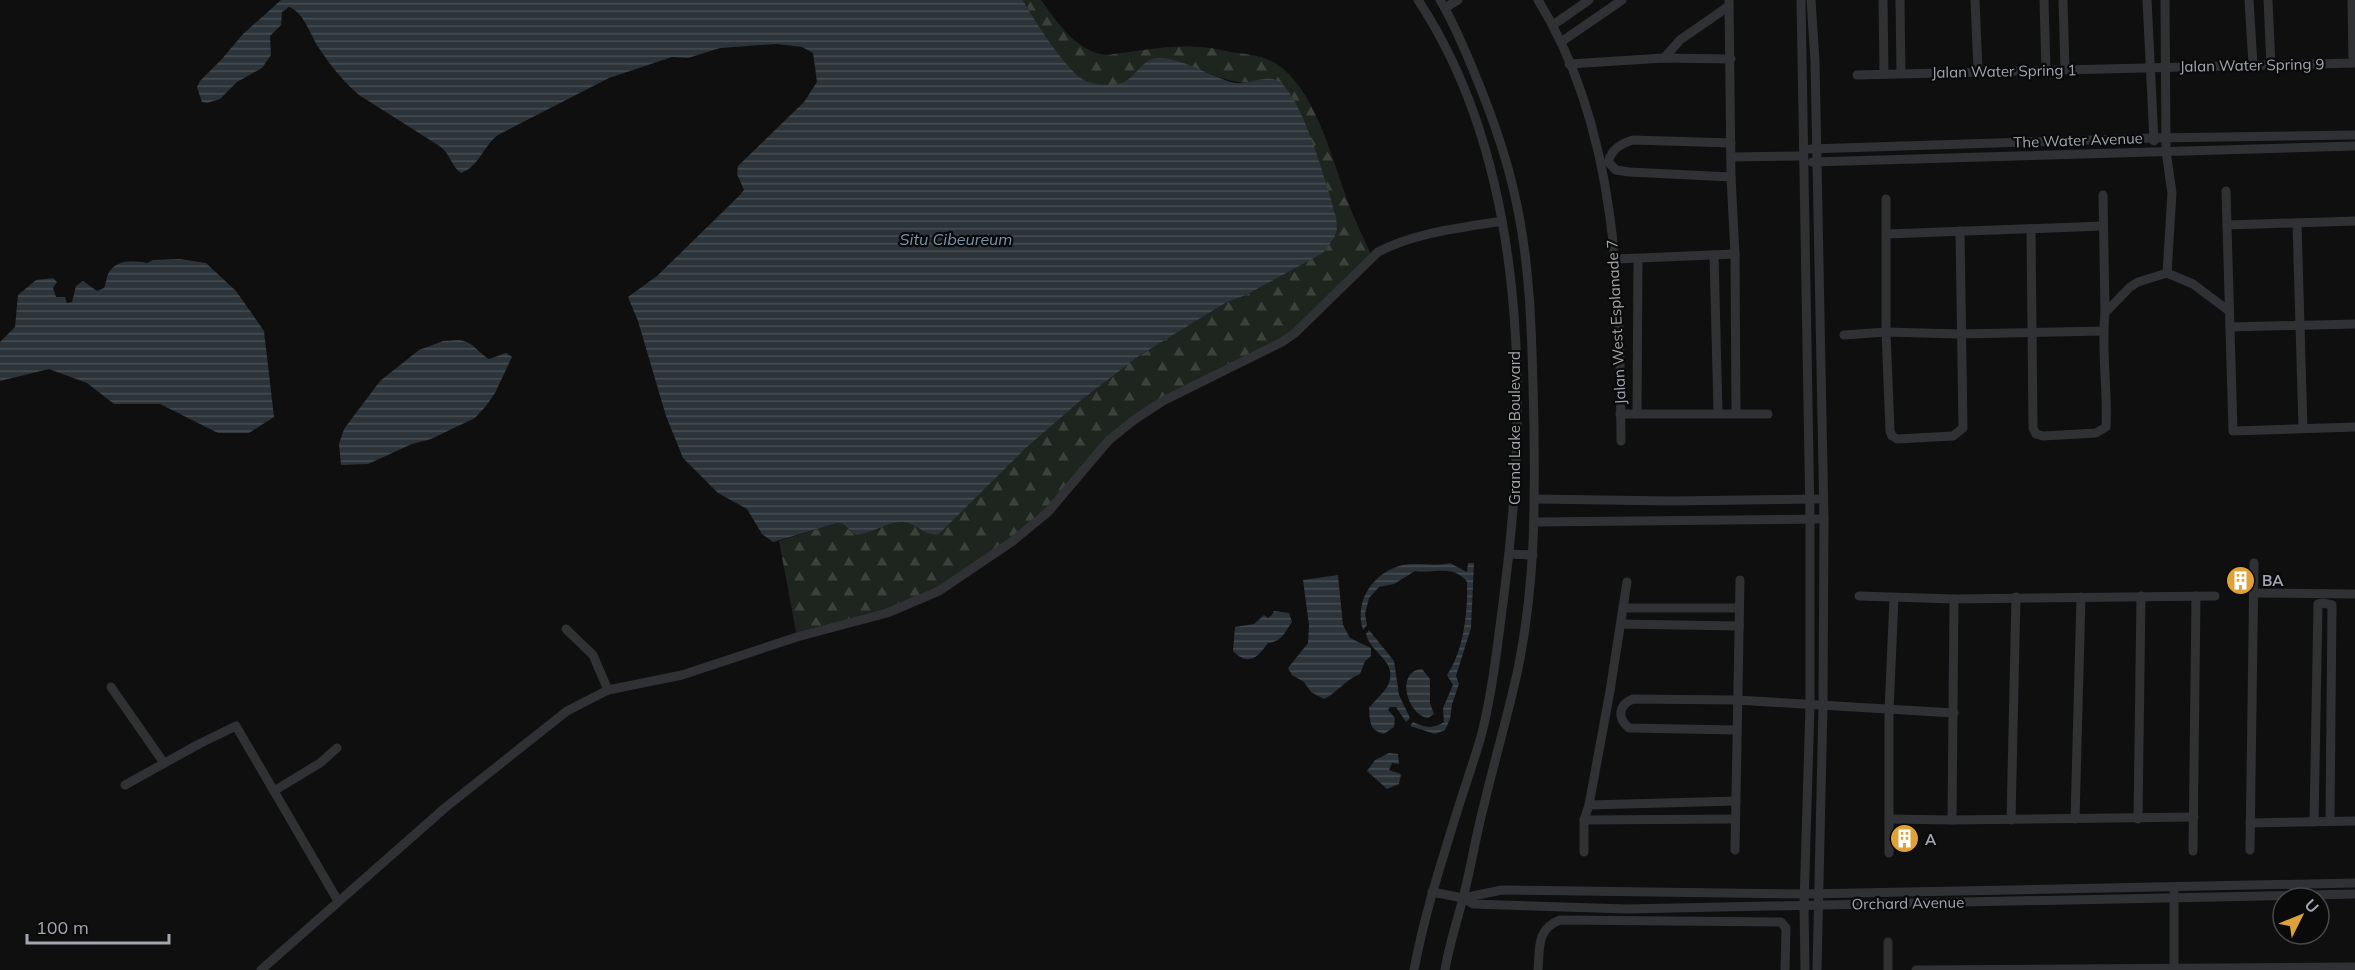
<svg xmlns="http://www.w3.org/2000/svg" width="2355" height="970" viewBox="0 0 2355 970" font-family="Mulish,sans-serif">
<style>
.forest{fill:url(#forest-firs)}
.water{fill:url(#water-rules)}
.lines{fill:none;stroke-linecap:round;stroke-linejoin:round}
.minor{stroke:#303135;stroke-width:9}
.labels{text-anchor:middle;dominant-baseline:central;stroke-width:4.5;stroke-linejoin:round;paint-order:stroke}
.street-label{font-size:15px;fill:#a1a6b0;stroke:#0a0a0b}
.poi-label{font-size:15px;font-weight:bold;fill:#a1a6b0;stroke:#0a0a0b;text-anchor:start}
.water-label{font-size:16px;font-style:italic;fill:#7b94a8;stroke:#0a0a0b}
</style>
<defs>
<pattern id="forest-firs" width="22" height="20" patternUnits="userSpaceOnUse" patternTransform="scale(1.5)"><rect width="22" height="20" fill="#1e241e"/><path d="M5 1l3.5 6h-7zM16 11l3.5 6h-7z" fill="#3c413c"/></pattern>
<pattern id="water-rules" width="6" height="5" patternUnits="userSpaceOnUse" patternTransform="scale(1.5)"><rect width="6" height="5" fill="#2c3339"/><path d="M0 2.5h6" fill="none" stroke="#474e53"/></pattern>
</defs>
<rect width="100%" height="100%" fill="#0f0f10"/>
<path class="forest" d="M1023,0H1041C1058,23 1077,53 1108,55C1138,51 1168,45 1199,47C1210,47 1220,50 1231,52C1245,54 1261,55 1275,63C1313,86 1331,154 1345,194C1352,215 1363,236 1372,257L1295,333L1134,420L1048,512L926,598L797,637L779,541L837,523L843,524L852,532C868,528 892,518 909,522C921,526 924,533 939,534L1027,447L1079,402L1139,356L1227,302L1246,295L1323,253L1336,216L1325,184L1256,82C1219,86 1195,61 1159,59C1144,58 1137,75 1125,82C1114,88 1091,85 1081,78C1061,63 1035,22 1023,0Z"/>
<g class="water">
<path d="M281,0H1023C1033,19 1066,70 1084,80C1094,85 1114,87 1124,82C1135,77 1143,59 1157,58C1180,57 1208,75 1231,82C1245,86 1264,75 1276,80C1302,91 1327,188 1336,216L1337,229L1334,238L1323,253L1246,295L1227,302L1139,356L1079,402L1027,447L939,534C926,538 916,522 903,522C886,521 872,534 856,535L843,524L837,523L773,542L762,534L747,509L718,493L683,458L666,416L638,321L628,297L657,276L739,196L744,190L737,174L738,166L804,102L817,82L813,53L802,47L776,44L720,48L688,58L672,57L609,78L498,135C484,145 478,168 461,173C452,167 450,154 441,147L359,95C343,81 330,65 319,48C310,35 304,12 289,7L282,12L281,25L270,36L271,55L262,68L237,82L220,99L207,103L202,102L197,87L200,81L221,60L243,34Z"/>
<path d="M180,259L206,263L236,291L264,331L274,417L249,433H218L160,404H114L87,383L49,369L0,381V342L15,327L18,295L36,280L53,278L57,282L53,288L56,297H65L67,303L72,302L76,286L83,281L97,291L104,288C106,284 106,279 108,274C115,259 134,260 147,263L153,260Z"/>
<path d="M459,340C474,342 477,352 489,359L506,353L512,357L495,393L486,406L475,418L431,439L412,444L368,464L341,465L339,444L344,429L380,381L419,350L443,341Z"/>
<path d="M1450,563L1467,572L1468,563H1474L1471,628L1456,676L1459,684L1452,704L1450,719L1445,730L1435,734L1410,726L1413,722C1425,728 1433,729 1444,722L1443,708L1453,685L1447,675C1464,650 1468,611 1467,582C1453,564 1435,574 1415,571L1394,584L1379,587L1369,598L1365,614L1367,625L1363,630C1354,601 1373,572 1403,565C1418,562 1434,567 1450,563Z"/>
<path d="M1338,575L1343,625L1350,638L1371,648V656L1365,661L1360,674C1345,680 1338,692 1324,699L1311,692L1304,682L1292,675L1288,668L1308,643L1309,625L1303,580Z"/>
<path d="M1274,611L1289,613L1292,622C1284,633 1283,641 1268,643C1258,657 1249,667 1233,651L1235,627L1254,624L1264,615L1268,618L1272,615Z"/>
<path d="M1369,630L1394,661L1399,695L1410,718L1406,722L1396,707H1390L1388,710L1395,718L1394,727L1384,734C1369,730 1370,722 1369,708C1374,701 1387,690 1389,683C1397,660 1370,653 1366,634Z"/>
<path d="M1422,669L1430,679V703L1434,714L1428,718C1407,715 1395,671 1422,669Z"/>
<polygon points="1389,753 1398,754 1399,764 1392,763 1389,770 1401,774 1399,784 1387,789 1367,771 1375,760"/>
</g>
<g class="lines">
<g class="minor">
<path d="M1440,0C1454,23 1464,48 1474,72C1491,113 1507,157 1516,201C1532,273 1532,351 1534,425C1535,508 1535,582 1519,664C1509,712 1495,758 1484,805C1476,835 1471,867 1463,898C1457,922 1449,945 1445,970"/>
<path d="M1538,0C1619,131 1620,292 1621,441"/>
<polyline points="1729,0 1731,177 1735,254 1736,413"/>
<polyline points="1801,0 1810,519 1810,705 1804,904 1805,970"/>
<polyline points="1811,0 1815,61 1824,519 1823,706 1817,970"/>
<polyline points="1883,0 1884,73"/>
<polyline points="1900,0 1901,73"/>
<polyline points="1975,0 1978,71"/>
<polyline points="2044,0 2046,70"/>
<polyline points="2063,0 2065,69"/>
<polyline points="2147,0 2154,141"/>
<polyline points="2165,0 2166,151 2172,193 2167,273"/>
<polyline points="2249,0 2253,65"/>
<polyline points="2268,0 2271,66"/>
<polyline points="2352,0 2353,63"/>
<polyline points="1445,8 1458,0"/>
<polyline points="1553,25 1589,0"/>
<polyline points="1561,42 1622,0"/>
<polyline points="1664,58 1680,40 1729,6"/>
<polyline points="1569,64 1664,58 1731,59"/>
<polyline points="1857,75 2355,63"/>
<path d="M1731,143L1633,140C1620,144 1612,149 1608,162L1616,170L1629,172L1731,177"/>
<polyline points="1810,149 2153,138 2355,135"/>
<polyline points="1731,157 1802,156"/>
<polyline points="1812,162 2355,146"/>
<polyline points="2226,191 2233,431 2355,427"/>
<polyline points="1886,199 1886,332 1890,431 1892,436 1897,439 1953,436 1963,428 1960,231"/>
<polyline points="2297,223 2303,428"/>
<polyline points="2227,225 2355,221"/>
<path d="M2031,229L2033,428L2036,434L2043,436L2096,433L2106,427C2108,389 2101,351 2105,313L2103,195"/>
<polyline points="1887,234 2103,226"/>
<polyline points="1714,255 1718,412"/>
<polyline points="1616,259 1735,254"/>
<polyline points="2105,313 2130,287 2138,282 2167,273 2193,284 2229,311"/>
<polyline points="2230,327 2355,324"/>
<polyline points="1844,335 1886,332 1960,334 2103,331"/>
<polyline points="1620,414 1768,414"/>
<polyline points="1637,414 1638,259"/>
<polyline points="1535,499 1671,501 1823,499"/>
<polyline points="1535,522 1824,519"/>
<polyline points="1509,554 1533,555"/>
<polyline points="2254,593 2355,594"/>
<polyline points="1859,596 1954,599 2215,596"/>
<polyline points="1623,608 1739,608"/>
<polyline points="1621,624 1739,626"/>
<polyline points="566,629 593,655 608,690"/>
<polyline points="111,687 164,763"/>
<path d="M1736,730L1629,728C1617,718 1618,705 1633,699L1736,700L1954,713"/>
<polyline points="125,785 199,744 236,726 338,901"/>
<polyline points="274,791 320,763 337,748"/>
<polyline points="1589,805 1736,801"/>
<polyline points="1889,819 1952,820 2194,817"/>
<polyline points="2075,819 2081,597"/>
<polyline points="2138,819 2141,596"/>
<polyline points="1584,820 1735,819"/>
<polyline points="1952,820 1954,599"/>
<polyline points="2011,820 2016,597"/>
<polyline points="2314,822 2318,604 2323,603 2332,605 2330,821"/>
<polyline points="2250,823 2355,821"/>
<polyline points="1735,850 1740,580"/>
<polyline points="2250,850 2254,563"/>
<polyline points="2193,851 2196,596"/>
<polyline points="1584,852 1584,820 1589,805 1610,691 1627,582"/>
<polyline points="1889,853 1889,710 1894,598"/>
<polyline points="1432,892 1463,898 1473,904 1627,909 2355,894"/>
<polyline points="2174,892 2174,968"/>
<polyline points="1463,898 1502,890 1805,894 2355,883"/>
<path d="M261,970L446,807L567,711L608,690L682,675L797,637L887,613L939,591L1013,541L1048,512L1109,440L1134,420L1163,401L1282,342L1295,333L1378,252C1416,232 1461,228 1502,221"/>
<path d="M1414,970C1425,911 1444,854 1462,796C1469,775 1476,754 1482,733C1493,688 1498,641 1504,595C1529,404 1528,166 1418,0"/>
<path d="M1538,970C1540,948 1536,929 1560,920L1781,922L1786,928L1785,970"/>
<polyline points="1888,970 1888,942"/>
<polyline points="1916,970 2355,967"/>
</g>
</g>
<defs>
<symbol id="building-disc" viewBox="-11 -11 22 22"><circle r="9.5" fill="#dfa238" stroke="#0a0a0b"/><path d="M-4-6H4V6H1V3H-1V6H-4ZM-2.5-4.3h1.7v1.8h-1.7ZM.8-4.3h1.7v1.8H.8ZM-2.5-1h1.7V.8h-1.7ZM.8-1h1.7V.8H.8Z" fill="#fff"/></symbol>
</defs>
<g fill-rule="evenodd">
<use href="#building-disc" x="2224" y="564" width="33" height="33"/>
<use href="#building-disc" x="1888" y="822" width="33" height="33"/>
</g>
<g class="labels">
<g class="street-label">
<text transform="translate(2252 65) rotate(-1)">Jalan Water Spring 9</text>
<text transform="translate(2004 71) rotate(-1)">Jalan Water Spring 1</text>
<text transform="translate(2078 140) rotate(-2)">The Water Avenue</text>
<text transform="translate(1616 322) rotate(-93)">Jalan West Esplanade 7</text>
<text transform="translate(1514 428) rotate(-90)">Grand Lake Boulevard</text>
<text transform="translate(1908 903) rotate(-1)">Orchard Avenue</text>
</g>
<g class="poi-label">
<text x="2262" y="580">BA</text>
<text x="1925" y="839">A</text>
</g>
<g class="water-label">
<text x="956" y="239">Situ Cibeureum</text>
</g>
</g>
<g transform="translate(2301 916) rotate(47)"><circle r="28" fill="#0a0a0b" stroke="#46484d" stroke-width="1.5"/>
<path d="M0-4.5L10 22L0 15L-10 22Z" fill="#dfa238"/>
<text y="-9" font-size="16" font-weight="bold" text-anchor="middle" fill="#a1a6b0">U</text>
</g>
<path d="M27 934v9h142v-9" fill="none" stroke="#a1a6b0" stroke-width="3"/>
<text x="36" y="934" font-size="18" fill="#a1a6b0" stroke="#0a0a0b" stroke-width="4.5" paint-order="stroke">100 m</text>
</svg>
